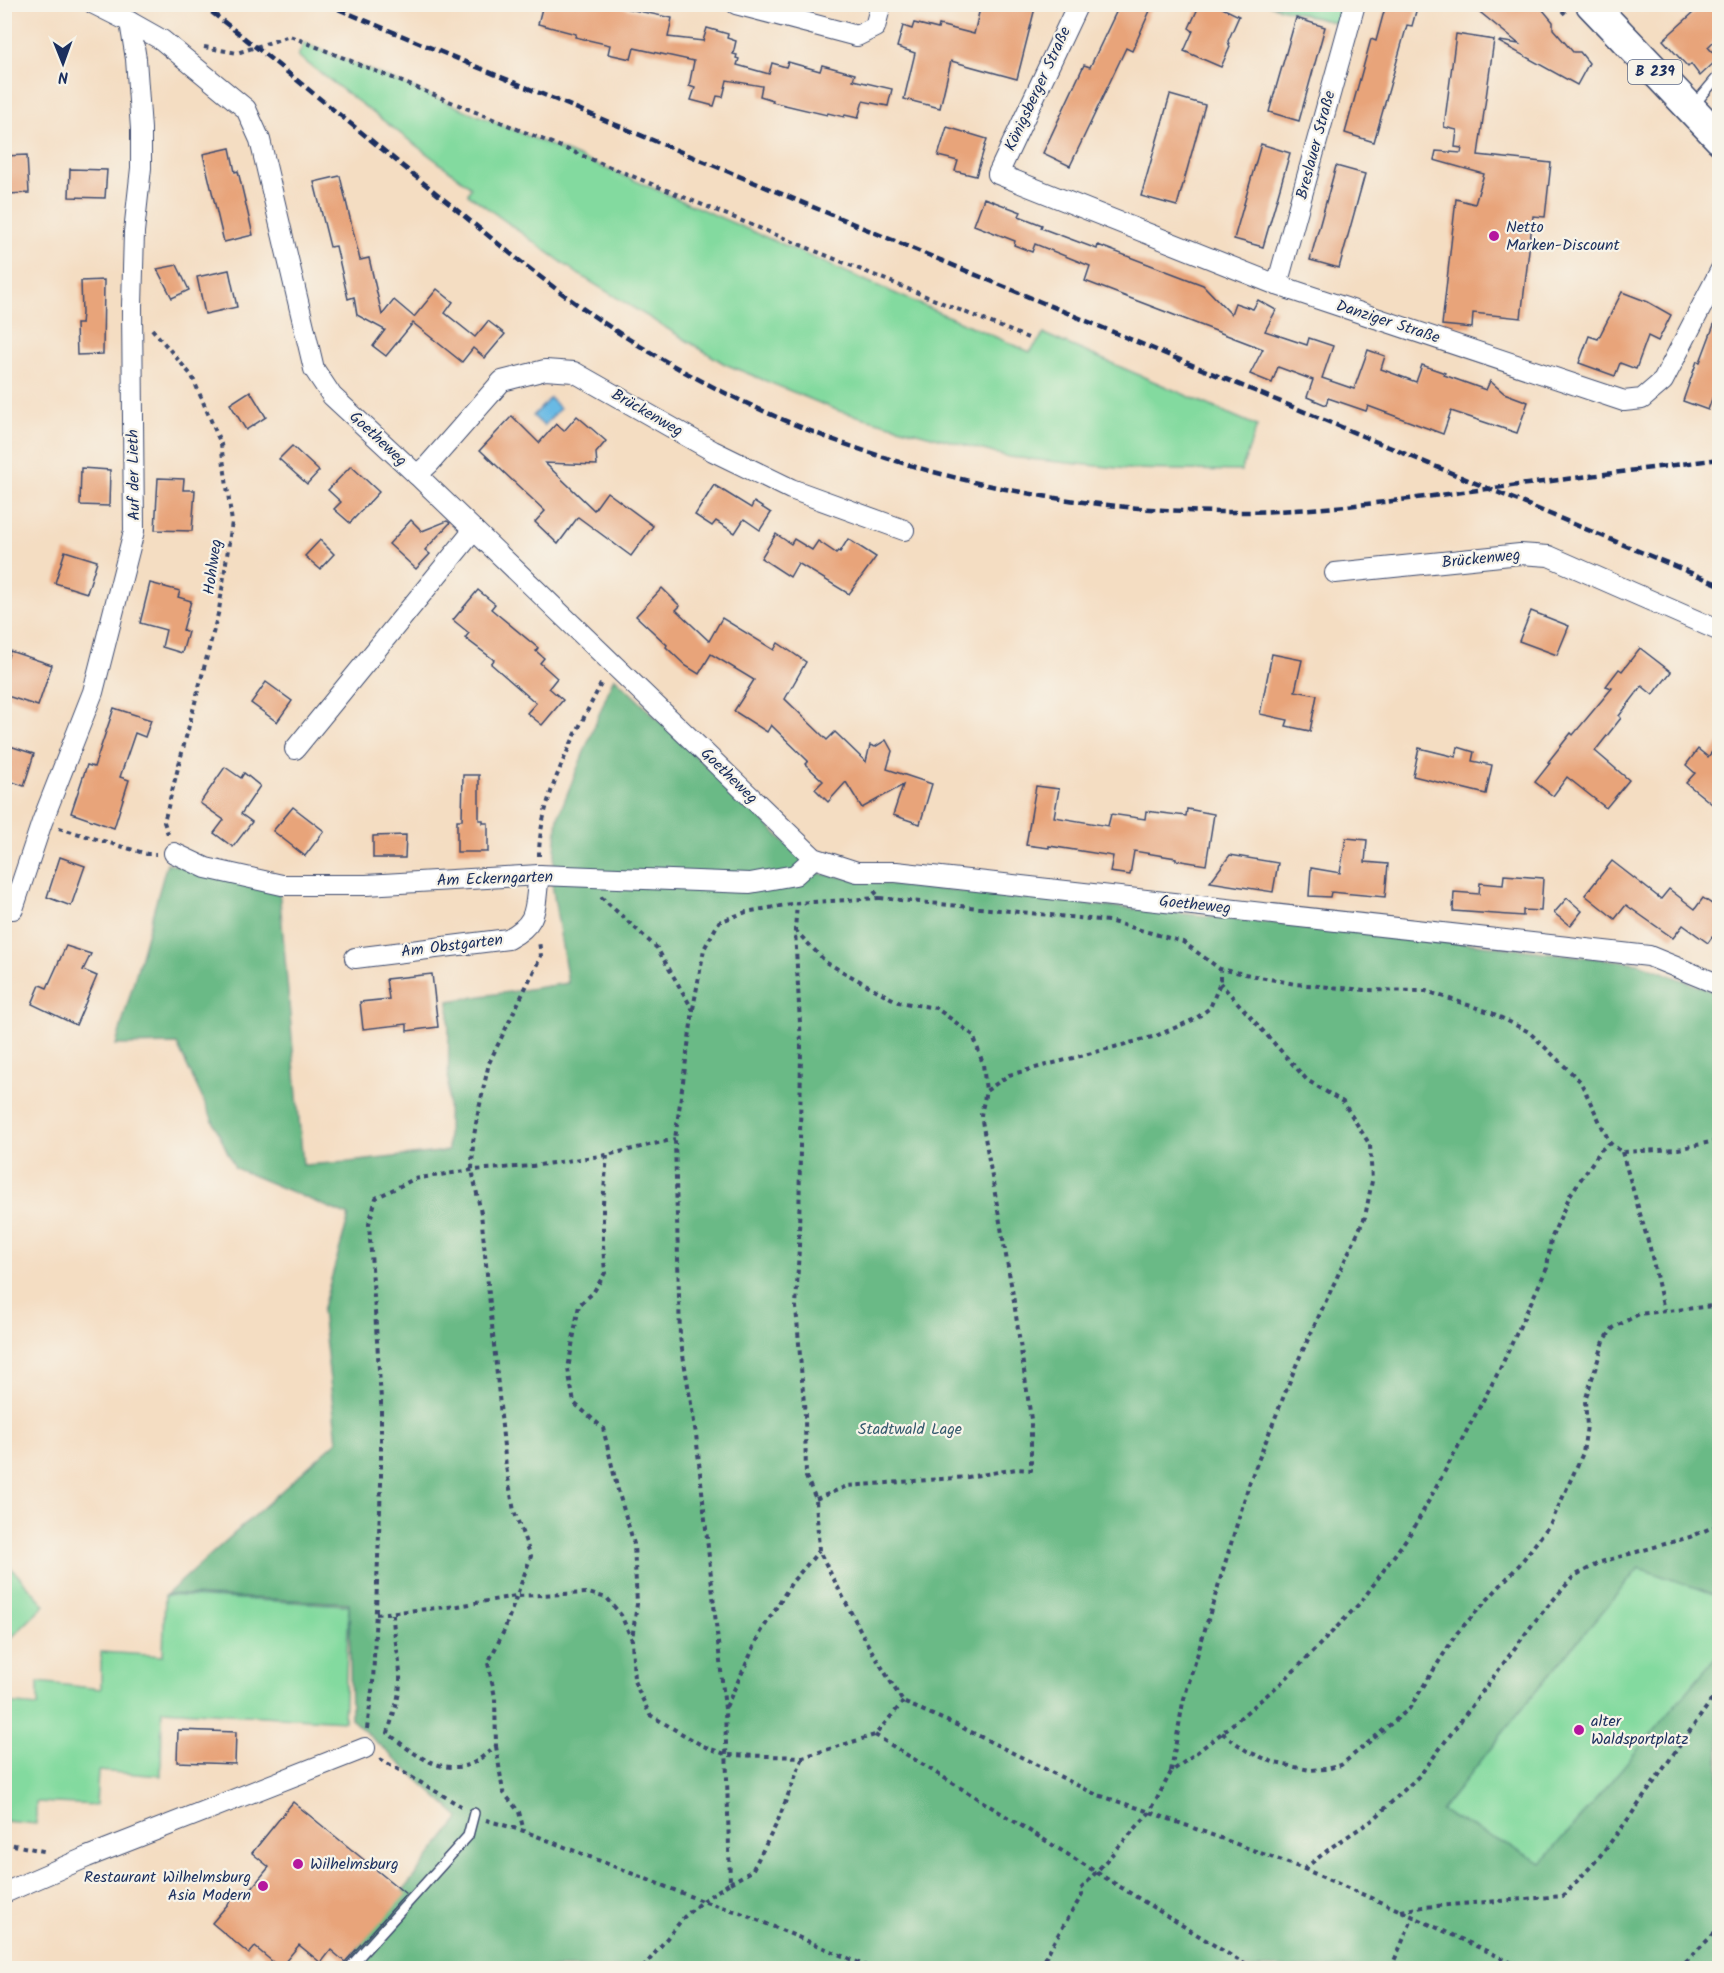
<svg xmlns="http://www.w3.org/2000/svg" width="1724" height="1973" viewBox="0 0 1724 1973" font-family="Kalam,sans-serif">
<style>
.green{fill:#83da9f;stroke:#4f847e;stroke-width:1.5}
.forest{fill:#6aba86;stroke:#427472;stroke-width:1.5}
.water{fill:#69bae4;stroke:#4274a1;stroke-width:1.5}
.building{fill:#e8a47a}
.lines{fill:none;stroke-linecap:round;stroke-linejoin:round}
.lane-casing{stroke:#3c496d;stroke-width:12}
.street-casing{stroke:#3c496d;stroke-width:22}
.primary-casing{stroke:#3c496d;stroke-width:33}
.path{stroke:#3c496d;stroke-width:4;stroke-dasharray:4.5 4.5;stroke-linecap:butt}
.lane{stroke:#fff;stroke-width:9}
.street{stroke:#fff;stroke-width:20}
.primary{stroke:#fff;stroke-width:30}
.rail{stroke:#1b2f5e;stroke-width:4.5;stroke-dasharray:9 4.5;stroke-linecap:butt}
.poi-dot{fill:#b5179e;stroke:#f7f3e8;stroke-width:2}
.labels{text-anchor:middle;dominant-baseline:central;stroke-width:4.5;stroke-linejoin:round;paint-order:stroke}
.shield{fill:#f7f3e8;stroke:#5d6a87;stroke-width:1.5}
.shield-label{font-size:15px;font-weight:bold;fill:#1b2f5e}
.street-label{font-size:16px;fill:#1b2f5e;stroke:#f7f3e8}
.poi-label{font-size:16px;fill:#1b2f5e;stroke:#f7f3e8;text-anchor:start}
.park-label{font-size:16px;fill:#355a6e;stroke:#f7f3e8}
</style>
<rect width="100%" height="100%" fill="#f7f3e8"/>
<filter id="ink" filterUnits="userSpaceOnUse"><feTurbulence type="fractalNoise" baseFrequency=".0167" numOctaves="2"/><feDisplacementMap in="SourceGraphic" scale="12" xChannelSelector="R" yChannelSelector="G"/><feConvolveMatrix kernelMatrix="1 2 1 2 8 2 1 2 1" color-interpolation-filters="sRGB"/></filter>
<filter id="wash" filterUnits="userSpaceOnUse"><feTurbulence type="fractalNoise" baseFrequency=".008" numOctaves="4" result="noise"/><feDisplacementMap in="SourceGraphic" scale="24" xChannelSelector="R" yChannelSelector="G"/><feGaussianBlur stdDeviation="1.35" result="paint"/><feColorMatrix in="noise" values="0 0 0 0 0 0 0 0 0 0 0 0 0 0 0 0 0 1.4 0 .05"/><feComposite in="paint" operator="in"/></filter>
<g filter="url(#wash)">
<rect width="100%" height="100%" fill="#f4ddc2"/>
<g class="green">
<polygon points="1269,5 1345,5 1340,24"/>
<polygon points="304,43 648,186 1030,352 1044,334 1257,426 1241,471 1128,469 1009,457 839,411 725,364 578,274 468,194 471,187 298,56"/>
<polygon points="5,1561 45,1605 5,1644"/>
<polygon points="1639,1567 1719,1596 1719,1653 1542,1864 1441,1811 1536,1691"/>
<polygon points="165,1595 349,1605 344,1721 162,1710 161,1776 98,1771 96,1805 36,1802 36,1824 5,1821 5,1703 38,1706 38,1682 101,1689 101,1652 163,1656"/>
</g>
<polygon class="forest" points="614,677 817,873 885,884 1406,936 1639,963 1719,994 1719,1596 1639,1568 1536,1691 1441,1811 1542,1863 1719,1653 1719,1968 342,1968 460,1818 351,1719 349,1603 167,1594 337,1441 322,1311 349,1216 235,1168 177,1044 116,1045 167,863 279,889 303,1165 349,1162 448,1151 449,1001 568,983 552,884 558,817"/>
<polygon class="water" points="550,398 560,408 544,426 533,416"/>
<g id="blocks">
<g class="building">
<polygon points="543,4 620,4 619,7 672,18 668,37 703,41 707,28 728,34 727,38 736,41 733,54 737,55 736,58 739,59 737,65 769,74 772,63 786,67 788,62 820,71 822,65 855,74 853,80 892,89 888,106 863,101 858,118 845,115 844,117 828,113 827,115 772,102 773,100 760,96 762,86 727,80 723,97 717,96 714,106 691,100 695,88 689,86 694,61 634,48 631,59 608,54 610,45 575,37 576,34 538,24"/>
<polygon points="981,4 1036,4 1017,79 951,61 940,108 904,99 915,53 897,47 903,26 912,29 914,23 938,29 939,25 974,34"/>
<polygon points="1120,4 1153,4 1132,51 1126,48 1070,166 1043,153 1084,65 1090,67"/>
<polygon points="1200,4 1214,4 1239,16 1228,41 1230,47 1221,67 1184,51 1193,31 1189,28"/>
<polygon points="1386,4 1418,4 1412,26 1407,25 1374,142 1345,133 1371,39 1376,41"/>
<polygon points="1470,4 1538,4 1553,22 1553,29 1573,52 1580,52 1589,63 1577,85 1499,42 1500,41 1519,44"/>
<polygon points="1703,4 1719,4 1719,36 1708,47 1718,59 1700,76 1691,64 1688,67 1663,40"/>
<polygon points="1296,18 1325,27 1299,121 1269,112"/>
<polygon points="1456,34 1494,40 1478,155 1551,163 1545,217 1533,216 1521,318 1473,313 1472,328 1442,325 1456,199 1475,204 1484,174 1434,160 1436,151 1461,153 1462,148 1455,147 1457,130 1444,127"/>
<polygon points="1170,95 1205,105 1177,206 1141,196"/>
<polygon points="947,127 987,139 976,176 955,171 958,161 938,156"/>
<polygon points="1261,144 1290,153 1263,247 1234,239"/>
<polygon points="230,148 235,172 238,171 253,235 224,242 203,154"/>
<polygon points="27,155 29,193 6,194 4,156"/>
<polygon points="1336,166 1365,174 1339,268 1310,260"/>
<polygon points="70,169 107,170 105,198 69,197"/>
<polygon points="340,176 360,260 369,258 382,315 394,300 414,317 437,289 453,302 445,313 475,337 488,321 505,334 485,358 473,348 462,362 413,323 386,356 373,346 385,330 357,315 354,297 348,299 336,246 330,247 314,182"/>
<polygon points="984,198 1021,212 1019,216 1042,225 1041,228 1097,249 1098,245 1203,285 1231,314 1235,303 1253,309 1258,300 1276,310 1265,331 1307,345 1309,338 1333,346 1322,378 1354,389 1368,350 1385,356 1381,369 1416,382 1422,365 1445,373 1444,375 1486,390 1490,381 1504,393 1528,402 1517,433 1451,411 1443,434 1368,406 1366,411 1328,398 1326,405 1307,397 1313,380 1278,367 1272,383 1250,374 1263,349 1085,281 1090,266 1035,244 1032,252 1014,245 1015,241 974,225"/>
<polygon points="177,265 189,290 172,298 157,269"/>
<polygon points="229,270 237,307 205,314 197,277"/>
<polygon points="104,280 103,354 77,355 76,324 81,324 82,313 81,281"/>
<polygon points="1622,292 1648,302 1671,315 1658,341 1648,336 1636,369 1620,363 1615,376 1579,363 1589,336 1598,339"/>
<polygon points="1718,314 1719,314 1719,379 1708,410 1683,401 1697,361 1700,362"/>
<polygon points="250,391 266,417 246,430 230,404"/>
<polygon points="512,416 539,443 556,424 564,431 577,416 606,441 596,453 597,465 545,463 594,510 607,492 653,526 631,556 578,517 558,544 535,522 545,511 480,450"/>
<polygon points="292,446 319,471 307,484 279,459"/>
<polygon points="351,466 379,492 350,523 334,509 341,502 328,490"/>
<polygon points="81,468 110,470 109,506 80,505"/>
<polygon points="158,478 184,479 183,490 195,490 192,531 155,530"/>
<polygon points="714,485 751,508 754,502 771,513 760,530 744,519 735,533 716,521 712,526 695,515"/>
<polygon points="411,520 422,531 447,521 450,523 425,550 430,554 416,569 389,544"/>
<polygon points="776,534 791,544 794,539 812,550 818,541 836,553 838,551 840,552 848,539 876,557 849,594 798,563 790,577 761,558"/>
<polygon points="320,540 334,554 320,569 305,556"/>
<polygon points="65,551 97,561 87,593 55,583"/>
<polygon points="150,583 180,591 178,597 191,601 183,630 188,632 182,653 162,647 166,630 140,623"/>
<polygon points="662,588 680,606 676,610 709,641 722,618 774,650 778,643 806,662 785,699 827,740 835,732 866,762 870,745 875,747 886,740 892,751 887,769 932,784 920,824 893,815 903,785 862,808 846,782 828,802 815,789 823,781 805,764 808,761 771,725 767,732 734,711 754,680 711,654 699,674 686,666 666,647 667,645 636,616"/>
<polygon points="478,590 495,604 491,609 538,648 536,651 544,658 540,663 557,678 549,688 563,700 542,725 527,713 536,703 491,664 494,660 465,638 469,633 453,620"/>
<polygon points="1531,611 1569,626 1557,655 1519,641"/>
<polygon points="1640,648 1671,672 1653,695 1642,686 1619,716 1621,718 1595,751 1629,780 1606,808 1567,777 1553,796 1535,782 1550,763 1548,762 1571,733 1573,735 1612,688 1606,686 1619,669 1622,671"/>
<polygon points="10,651 52,665 38,706 4,695 4,667"/>
<polygon points="1272,654 1302,660 1295,691 1317,695 1310,731 1286,726 1288,720 1260,714"/>
<polygon points="266,682 292,701 277,722 251,703"/>
<polygon points="114,708 151,720 145,737 135,733 120,777 129,780 114,828 71,813 87,765 94,767"/>
<polygon points="1719,743 1719,795 1712,804 1686,783 1695,773 1686,765 1698,749 1708,757"/>
<polygon points="4,744 34,754 24,786 4,779"/>
<polygon points="1458,747 1474,752 1472,761 1492,765 1486,794 1413,776 1419,748 1456,757"/>
<polygon points="225,767 241,778 244,773 260,786 241,814 252,822 233,847 214,833 224,820 200,803"/>
<polygon points="463,775 479,775 479,820 483,820 483,823 488,823 488,852 457,852 457,820 462,820"/>
<polygon points="1036,786 1059,789 1054,817 1108,826 1111,814 1145,819 1146,811 1186,816 1187,809 1214,814 1206,865 1176,860 1176,858 1134,851 1130,875 1110,872 1113,856 1049,846 1049,848 1026,845"/>
<polygon points="293,807 324,831 305,856 273,831"/>
<polygon points="406,835 405,858 373,858 373,836"/>
<polygon points="1346,838 1367,840 1365,862 1388,864 1385,897 1331,892 1330,897 1309,896 1311,868 1340,873"/>
<polygon points="1230,855 1278,863 1273,892 1210,882"/>
<polygon points="60,857 85,866 71,906 47,897"/>
<polygon points="1612,861 1661,899 1669,889 1695,909 1703,898 1719,909 1719,943 1712,937 1708,943 1683,925 1673,938 1626,905 1615,919 1585,895"/>
<polygon points="1504,875 1543,878 1541,911 1523,910 1523,916 1453,911 1454,892 1479,894 1480,883 1503,885"/>
<polygon points="1567,898 1582,911 1570,926 1554,913"/>
<polygon points="66,946 91,954 83,970 97,976 76,1025 32,1004 40,985 47,988"/>
<polygon points="432,974 438,1027 407,1031 407,1024 363,1029 360,1002 389,999 386,979"/>
<polygon points="178,1730 236,1732 235,1764 177,1762"/>
<polygon points="293,1802 406,1894 345,1962 331,1950 321,1963 299,1945 280,1968 255,1947 249,1954 212,1923 239,1891 245,1896 269,1867 252,1853"/>
</g>
</g>
</g>
<g filter="url(#ink)">
<use href="#blocks" fill-opacity="0" stroke="#3c496d" stroke-width="1.5"/>
<g class="lines">
<defs>
<g id="lane">
<polyline points="1694,105 1720,74"/>
<polyline points="349,1968 468,1836 474,1813"/>
</g>
<g id="street">
<polyline points="94,4 130,22 162,40 246,109 260,140 314,369 332,396 417,475 814,858 857,872 896,872 1649,956 1720,985"/>
<polyline points="736,4 857,36 875,27 881,4"/>
<polyline points="1078,4 998,174 1277,285 1624,401 1642,399 1663,381 1720,271"/>
<polyline points="1277,285 1355,4"/>
<polyline points="417,475 429,464 502,381 545,370 574,372 713,451 791,489 904,530"/>
<polyline points="1335,573 1520,554 1549,556 1720,631"/>
<polyline points="295,749 474,530"/>
<polyline points="174,853 206,868 282,885 366,885 539,875 750,883 795,875 814,858"/>
<polyline points="13,909 42,822 93,692 134,531 132,306 134,232 141,168 141,129 136,59 130,22"/>
<path d="M355,958L508,939C540,922 534,908 539,875"/>
<polyline points="4,1893 87,1857 365,1748"/>
</g>
<polyline id="primary" points="1591,4 1720,139"/>
</defs>
<use href="#lane" class="lane-casing"/>
<use href="#street" class="street-casing"/>
<use href="#primary" class="primary-casing"/>
<g class="path">
<polyline points="1556,4 1568,17"/>
<polyline points="204,47 237,53 290,36 1028,338"/>
<polyline points="152,329 192,376 221,444 232,522 219,610 164,822 168,834"/>
<polyline points="59,828 147,854 156,854"/>
<path d="M539,856C539,797 576,734 602,682"/>
<polyline points="874,891 880,898 1109,921 1183,942 1220,969 1295,984 1365,990 1426,991 1492,1013 1529,1032 1580,1081 1610,1143 1622,1152 1678,1149 1720,1140"/>
<polyline points="601,897 657,948 693,1010 675,1139 680,1337 696,1434 725,1709 730,1883 702,1901 684,1917 643,1968"/>
<polyline points="880,898 797,903 795,930 801,1043 799,1247 796,1307 805,1416 806,1477 816,1499 819,1551 867,1643 903,1702 961,1727 1095,1794 1150,1812 1304,1869 1401,1911 1523,1968"/>
<polyline points="795,930 827,963 898,1002 936,1008 973,1035 983,1064 986,1091"/>
<polyline points="693,1009 704,949 719,922 746,912 797,903"/>
<polyline points="1622,1152 1650,1248 1664,1310"/>
<polyline points="607,1155 603,1203 603,1245 605,1273 593,1293 579,1305 568,1369 574,1403 603,1428 617,1487 634,1544 637,1604 632,1639"/>
<polyline points="816,1499 847,1486 968,1477 1016,1469 1031,1470 1031,1419 1013,1295 981,1115 986,1091 1009,1075 1156,1036 1195,1019 1210,1008 1220,983 1220,969"/>
<polyline points="376,1614 458,1606 516,1596 588,1593 607,1598 621,1615 632,1640 634,1681 650,1715 703,1746 728,1755 803,1757 875,1735 903,1702"/>
<path d="M393,1614C393,1637 401,1660 400,1683C399,1700 392,1717 388,1733C411,1752 437,1774 468,1765C478,1762 488,1752 496,1746L495,1697L488,1663L504,1631L531,1556L514,1511L506,1467L481,1213L472,1170L473,1142L477,1118L489,1063L541,956L539,941"/>
<polyline points="726,1707 761,1632 792,1582 819,1551"/>
<polyline points="367,1729 373,1683 381,1483 381,1399 369,1224 376,1198 414,1179 472,1170 532,1166 607,1155 675,1139"/>
<polyline points="1222,1733 1247,1751 1275,1763 1310,1770 1326,1769 1341,1765 1409,1709 1457,1633 1520,1564 1551,1523 1583,1453 1587,1426 1585,1401 1604,1341 1613,1328 1639,1314 1713,1306 1720,1308"/>
<polyline points="875,1735 1251,1968"/>
<polyline points="496,1746 503,1792 519,1812 524,1831"/>
<polyline points="380,1759 461,1806"/>
<polyline points="1171,1771 1183,1702 1250,1481 1297,1363 1365,1217 1372,1181 1370,1145 1343,1102 1307,1080 1220,983"/>
<polyline points="486,1820 524,1831 702,1901 741,1913 871,1968"/>
<polyline points="4,1843 48,1852"/>
<polyline points="1304,1869 1333,1846 1374,1819 1421,1774 1535,1621 1574,1576 1601,1562 1690,1537 1720,1524"/>
<polyline points="730,1883 752,1871 777,1823 803,1757"/>
<polyline points="1401,1911 1423,1907 1563,1896 1596,1861 1626,1822 1720,1688"/>
<polyline points="1041,1968 1052,1945 1082,1895 1081,1889 1150,1812 1171,1772 1222,1733 1280,1684 1301,1664 1361,1602 1414,1528 1499,1371 1547,1268 1551,1239 1570,1195 1601,1150 1610,1143"/>
<polyline points="1391,1968 1413,1917"/>
<polyline points="1679,1968 1720,1928"/>
</g>
<use href="#lane" class="lane"/>
<use href="#street" class="street"/>
<use href="#primary" class="primary"/>
<g class="rail">
<path d="M201,4C281,66 358,130 436,193C495,241 553,290 616,331C802,451 1023,514 1244,512C1320,511 1395,501 1470,491C1553,481 1636,470 1720,459"/>
<polyline points="326,4 1720,585"/>
</g>
</g>
</g>
<g class="poi-dot">
<circle cx="1494" cy="236" r="6"/>
<circle cx="1579" cy="1730" r="6"/>
<circle cx="298" cy="1864" r="6"/>
<circle cx="263" cy="1886" r="6"/>
</g>
<g class="labels">
<rect class="shield" x="1628" y="60" width="54" height="24" rx="4.5"/>
<g class="shield-label">
<text x="1655" y="72">B 239</text>
</g>
<g class="street-label">
<text transform="translate(1038 89) rotate(-65)">Königsberger Straße</text>
<text transform="translate(1316 145) rotate(-75)">Breslauer Straße</text>
<text transform="translate(1388 322) rotate(18)">Danziger Straße</text>
<text transform="translate(647 413) rotate(30)">Brückenweg</text>
<text transform="translate(378 439) rotate(43)">Goetheweg</text>
<text transform="translate(134 475) rotate(-91)">Auf der Lieth</text>
<text transform="translate(1481 559) rotate(-6)">Brückenweg</text>
<text transform="translate(213 567) rotate(-82)">Hohlweg</text>
<text transform="translate(729 776) rotate(44)">Goetheweg</text>
<text transform="translate(495 879) rotate(-2)">Am Eckerngarten</text>
<text transform="translate(1195 905) rotate(6)">Goetheweg</text>
<text transform="translate(452 946) rotate(-7)">Am Obstgarten</text>
</g>
<g class="poi-label">
<text x="1506" y="227">Netto<tspan x="1506" dy="18">Marken-Discount</tspan></text>
<text x="1591" y="1721">alter<tspan x="1591" dy="18">Waldsportplatz</tspan></text>
<text x="310" y="1864">Wilhelmsburg</text>
<text x="251" y="1877" text-anchor="end">Restaurant Wilhelmsburg<tspan x="251" dy="18">Asia Modern</tspan></text>
</g>
<g class="park-label">
<text x="910" y="1429">Stadtwald Lage</text>
</g>
</g>
<rect width="1724" height="1973" fill="none" stroke="#f7f3e8" stroke-width="24"/>
<g transform="translate(63 63) rotate(179)" stroke="#f7f3e8" stroke-width="4.5" paint-order="stroke">
<path d="M0-4.5L10 22L0 15L-10 22Z" fill="#1b2f5e"/>
<text y="-9" font-size="16" font-weight="bold" text-anchor="middle" fill="#1b2f5e">N</text>
</g>
</svg>
